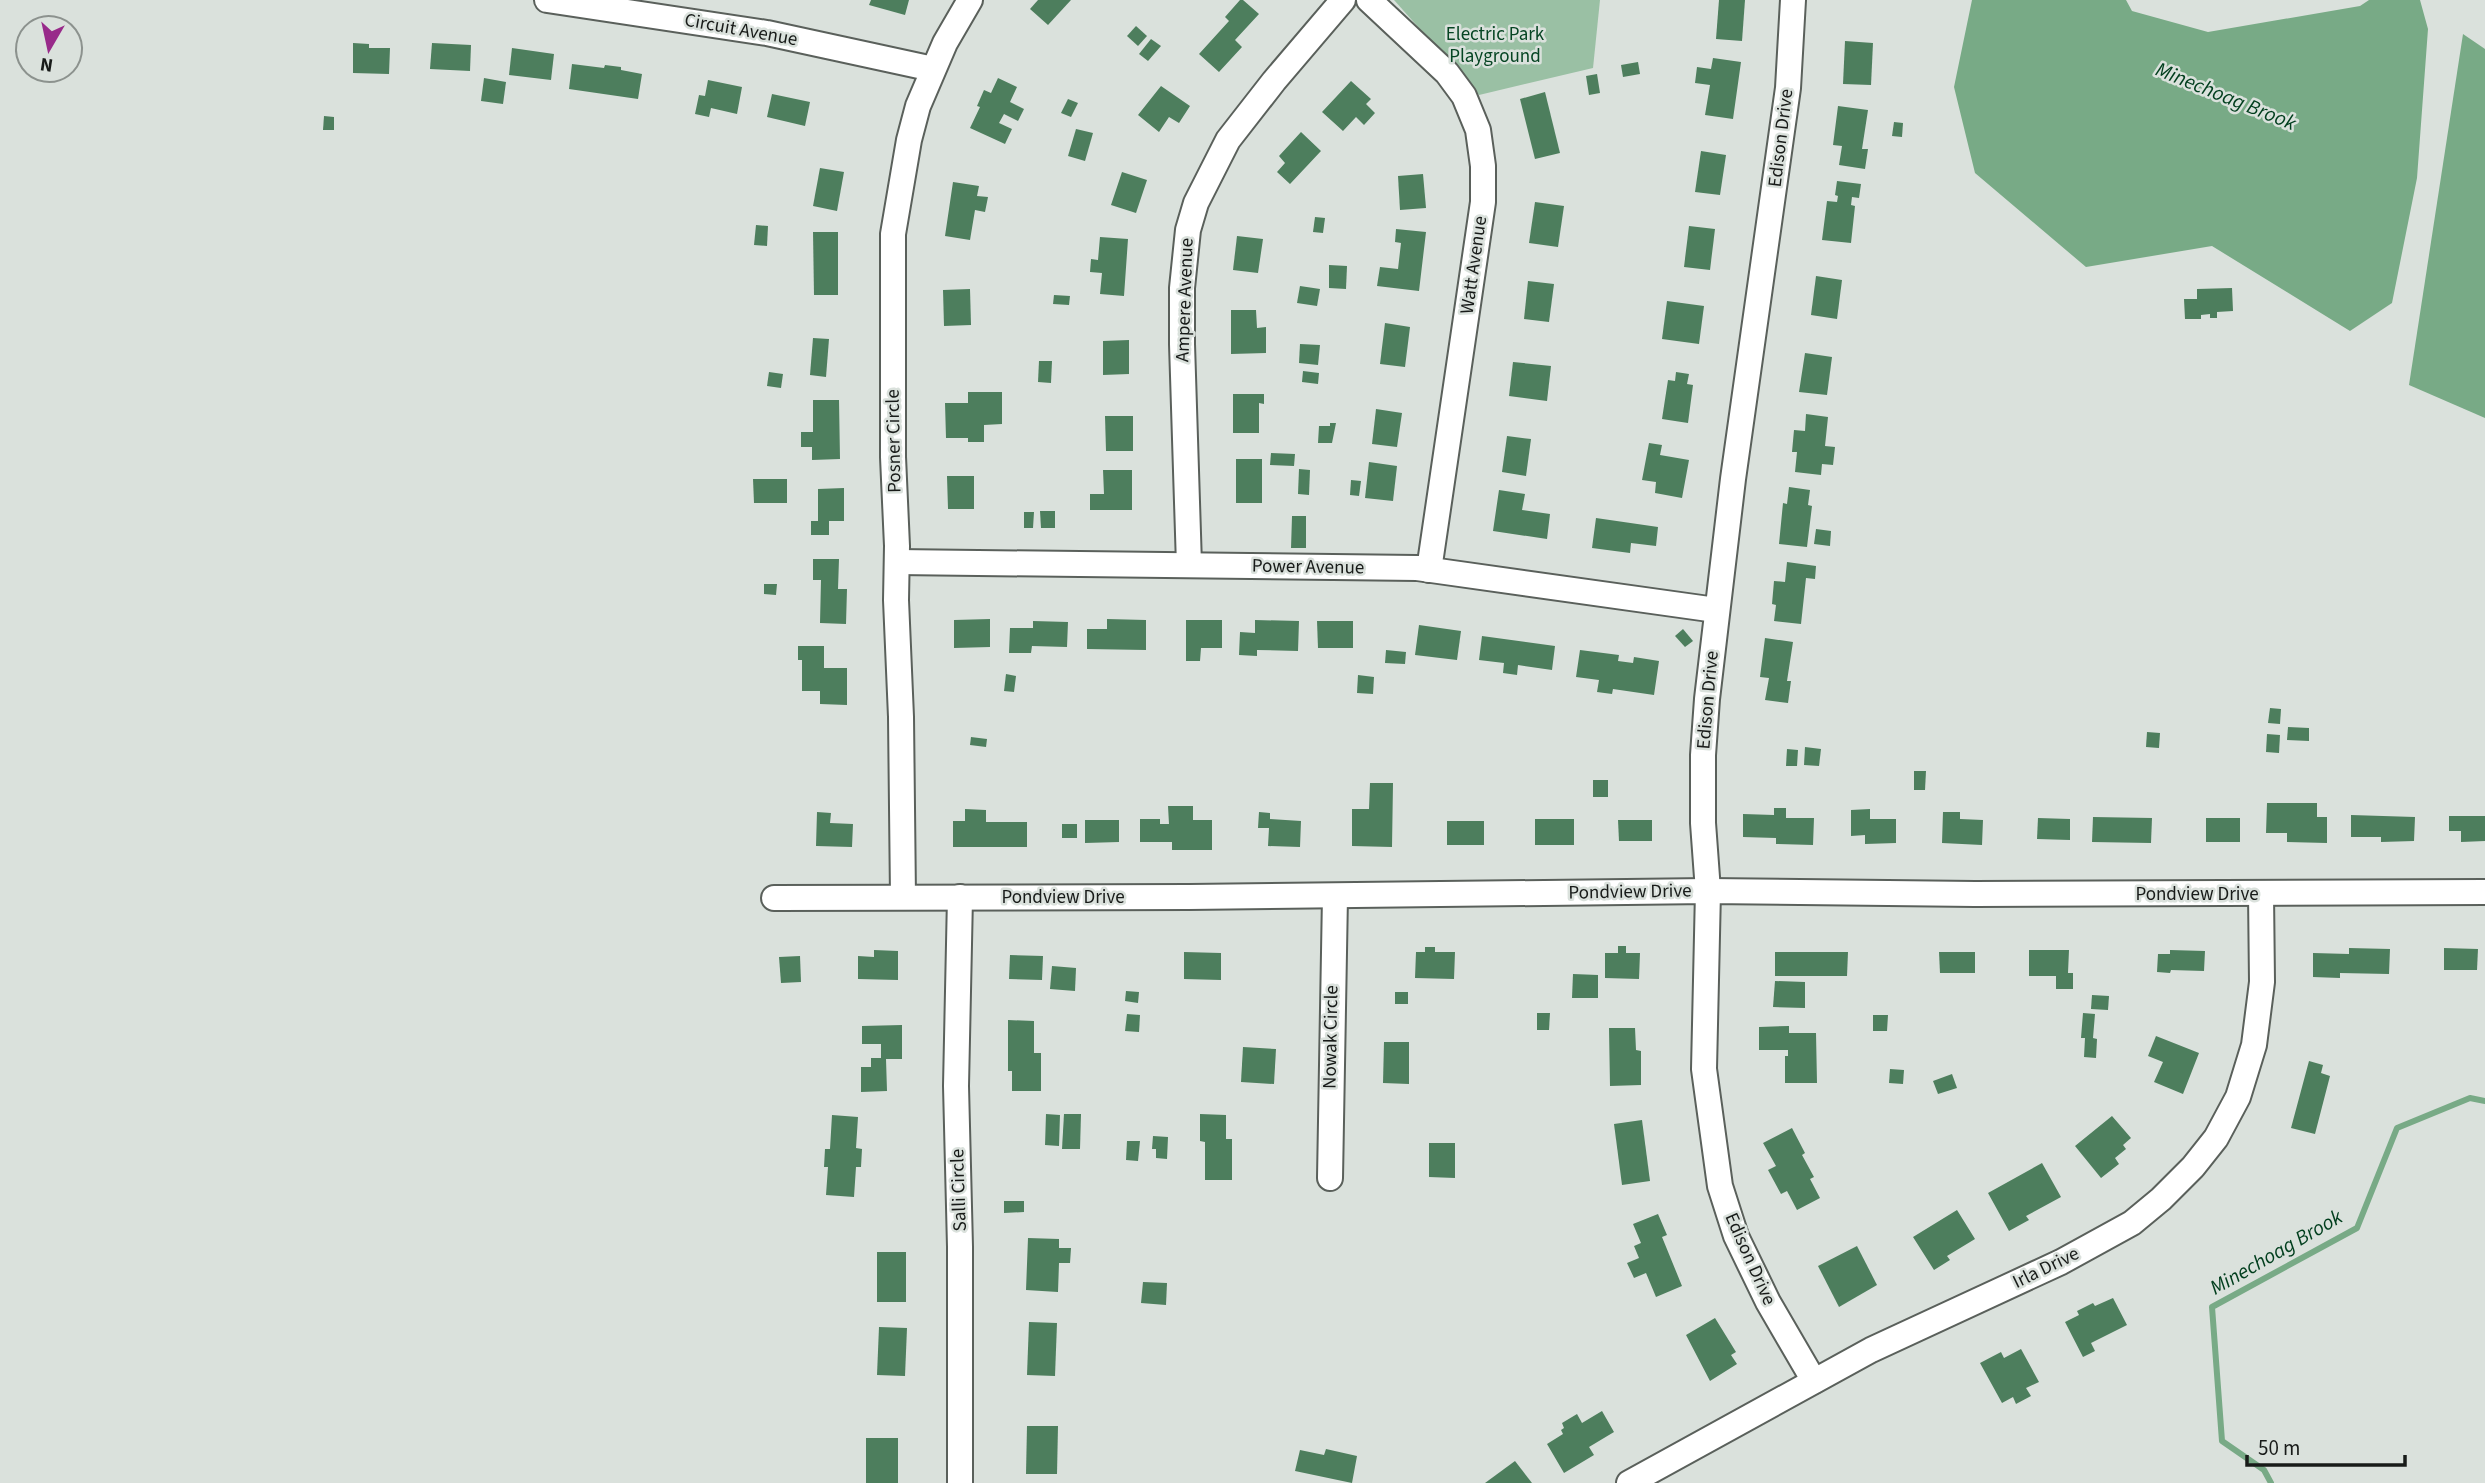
<svg xmlns="http://www.w3.org/2000/svg" width="2485" height="1483" viewBox="0 0 2485 1483" font-family="'Source Sans 3',sans-serif">
<style>
.green{fill:#9ac0a4}
.water{fill:#78aa86}
.lines{fill:none;stroke-linecap:round;stroke-linejoin:round}
.stream{stroke:#78aa86;stroke-width:6}
.building{fill:#4d7e5d}
.minor-casing{stroke:#5a605b;stroke-width:28}
.minor{stroke:#fff;stroke-width:24}
.labels{text-anchor:middle;dominant-baseline:central;stroke-width:5;stroke-linejoin:round;paint-order:stroke}
.street-label{font-size:19px;fill:#181b19;stroke:#dae1dc}
.park-label{font-size:19px;fill:#064523;stroke:#dae1dc}
.water-label{font-size:21px;font-style:italic;fill:#003e1d;stroke:#dae1dc}
</style>
<rect width="100%" height="100%" fill="#dae1dc"/>
<polygon class="green" points="1394,0 1600,0 1593,68 1479,95"/>
<g class="water">
<polygon points="1972,0 2126,0 2132,11 2208,32 2360,6 2369,0 2420,0 2428,29 2417,178 2392,303 2350,331 2212,246 2086,267 1975,173 1954,87"/>
<polygon points="2463,34 2485,49 2485,418 2409,385"/>
</g>
<g class="lines">
<polyline class="stream" points="2271,1483 2264,1470 2222,1441 2212,1307 2357,1228 2397,1128 2470,1098 2485,1101"/>
</g>
<g class="building">
<polygon points="871,0 909,0 905,15 869,5"/>
<polygon points="1038,0 1071,0 1048,25 1030,9"/>
<polygon points="1240,0 1243,0 1259,14 1235,40 1242,47 1219,72 1199,54 1229,21 1225,17"/>
<polygon points="1719,0 1745,0 1742,41 1716,39"/>
<polygon points="1136,26 1147,36 1138,46 1127,36"/>
<polygon points="1151,39 1161,46 1148,61 1139,54"/>
<polygon points="1845,41 1873,43 1871,85 1843,84"/>
<polygon points="353,43 369,44 369,48 390,48 389,74 353,73"/>
<polygon points="432,43 471,45 470,71 430,69"/>
<polygon points="512,48 554,54 551,80 509,75"/>
<polygon points="1713,58 1741,62 1733,119 1705,115 1710,85 1695,83 1697,67 1711,69"/>
<polygon points="1638,62 1640,74 1623,77 1621,65"/>
<polygon points="572,64 604,68 605,65 621,67 621,70 642,74 638,99 569,89"/>
<polygon points="1597,74 1600,93 1589,95 1586,76"/>
<polygon points="484,78 506,82 503,104 481,101"/>
<polygon points="998,78 1017,87 1010,102 1024,109 1018,121 1004,114 999,123 1012,129 1005,144 970,128 980,107 977,106 984,90 991,93"/>
<polygon points="708,80 742,87 737,114 711,108 709,117 695,114 699,95 705,96"/>
<polygon points="1351,81 1371,99 1366,104 1375,113 1364,125 1356,117 1343,131 1322,112"/>
<polygon points="1161,86 1190,106 1179,123 1169,117 1159,132 1138,115"/>
<polygon points="1545,92 1560,153 1535,159 1520,99"/>
<polygon points="772,94 810,102 805,126 767,117"/>
<polygon points="1068,99 1078,103 1071,117 1061,113"/>
<polygon points="1838,106 1868,110 1862,149 1868,149 1865,169 1839,165 1842,146 1833,145"/>
<polygon points="324,116 334,117 334,130 323,130"/>
<polygon points="1894,122 1903,123 1902,137 1892,136"/>
<polygon points="1076,129 1093,133 1085,161 1068,156"/>
<polygon points="1301,132 1321,151 1290,184 1277,172 1285,163 1279,156"/>
<polygon points="1701,151 1726,155 1720,195 1695,192"/>
<polygon points="820,168 844,172 837,211 813,206"/>
<polygon points="1122,172 1147,180 1136,213 1111,205"/>
<polygon points="1423,174 1426,208 1400,210 1398,176"/>
<polygon points="1837,181 1861,184 1859,198 1852,197 1851,205 1855,206 1851,243 1822,240 1827,201 1837,202 1838,196 1835,195"/>
<polygon points="953,182 979,186 977,196 988,197 985,212 975,210 970,240 945,236"/>
<polygon points="1535,202 1564,206 1558,247 1529,243"/>
<polygon points="1315,217 1325,218 1323,233 1313,232"/>
<polygon points="756,225 768,226 767,246 754,245"/>
<polygon points="1689,226 1715,229 1710,270 1684,267"/>
<polygon points="1396,229 1426,232 1419,291 1377,286 1380,267 1398,269 1401,243 1395,242"/>
<polygon points="813,232 838,232 838,295 814,295"/>
<polygon points="1237,236 1263,239 1258,273 1233,270"/>
<polygon points="1100,237 1128,239 1124,296 1100,294 1102,273 1090,272 1091,259 1098,260"/>
<polygon points="1329,265 1347,266 1346,289 1329,288"/>
<polygon points="1816,276 1842,280 1837,319 1811,315"/>
<polygon points="1528,281 1554,284 1549,322 1524,319"/>
<polygon points="1300,286 1320,289 1317,306 1297,303"/>
<polygon points="2232,288 2233,311 2217,312 2217,318 2210,318 2210,314 2201,315 2201,319 2185,319 2184,299 2197,299 2197,289"/>
<polygon points="970,289 971,325 944,326 943,290"/>
<polygon points="1054,295 1070,296 1069,305 1053,304"/>
<polygon points="1667,301 1704,306 1699,344 1662,339"/>
<polygon points="1231,310 1256,310 1257,328 1266,327 1266,353 1231,354"/>
<polygon points="1385,323 1410,327 1405,367 1380,364"/>
<polygon points="813,338 829,339 826,377 810,375"/>
<polygon points="1129,340 1129,374 1103,375 1103,341"/>
<polygon points="1300,344 1320,345 1318,365 1299,363"/>
<polygon points="1805,353 1832,357 1827,395 1799,392"/>
<polygon points="1039,361 1052,361 1051,383 1038,382"/>
<polygon points="1513,362 1551,366 1547,401 1509,396"/>
<polygon points="1303,371 1319,373 1318,384 1302,382"/>
<polygon points="769,372 783,374 781,388 767,386"/>
<polygon points="1676,372 1689,374 1687,384 1693,385 1688,423 1662,419 1668,380 1675,381"/>
<polygon points="968,392 1002,392 1002,424 984,425 984,442 968,442 968,438 946,438 945,403 968,403"/>
<polygon points="1233,394 1264,394 1264,404 1259,403 1259,433 1233,433"/>
<polygon points="813,400 839,400 840,459 812,460 812,447 801,447 801,432 813,432"/>
<polygon points="1376,409 1402,413 1397,447 1372,444"/>
<polygon points="1806,414 1828,417 1825,446 1835,447 1833,465 1822,464 1821,475 1795,472 1797,452 1792,452 1794,430 1805,431"/>
<polygon points="1105,416 1133,416 1133,451 1106,451"/>
<polygon points="1330,423 1336,423 1332,443 1318,443 1319,426 1330,426"/>
<polygon points="1507,436 1531,439 1526,476 1502,472"/>
<polygon points="1649,443 1662,445 1660,455 1689,460 1682,498 1655,493 1656,482 1642,480"/>
<polygon points="1271,453 1295,454 1294,466 1270,465"/>
<rect x="1236" y="459" width="26" height="44"/>
<polygon points="1369,462 1397,466 1393,501 1365,498"/>
<polygon points="1299,469 1310,470 1309,495 1298,494"/>
<polygon points="1103,470 1132,470 1132,510 1090,510 1090,494 1104,494"/>
<polygon points="947,476 974,476 974,509 948,509"/>
<polygon points="753,479 787,479 787,503 754,503"/>
<polygon points="1351,480 1361,481 1359,496 1350,495"/>
<polygon points="1789,487 1810,490 1808,505 1812,506 1807,547 1779,544 1783,503 1787,504"/>
<polygon points="844,488 844,521 829,521 829,535 811,535 811,521 818,521 818,489"/>
<polygon points="1499,490 1525,494 1522,510 1550,514 1547,539 1493,531"/>
<polygon points="1040,511 1055,511 1055,528 1041,528"/>
<polygon points="1024,512 1034,512 1033,528 1024,528"/>
<polygon points="1292,516 1306,516 1306,548 1291,548"/>
<polygon points="1596,518 1658,527 1656,546 1631,543 1630,553 1592,548"/>
<polygon points="1816,529 1831,531 1830,546 1814,544"/>
<polygon points="813,559 839,559 838,589 847,589 846,624 820,623 821,580 813,580"/>
<polygon points="1787,562 1816,566 1815,579 1806,578 1801,624 1774,621 1776,605 1772,604 1774,581 1785,582"/>
<polygon points="764,584 777,584 776,595 764,594"/>
<polygon points="990,619 990,647 954,648 954,620"/>
<polygon points="1107,619 1146,620 1146,650 1087,649 1087,629 1107,629"/>
<polygon points="1186,620 1222,620 1222,648 1201,648 1200,661 1186,661"/>
<polygon points="1255,620 1299,621 1298,651 1257,650 1257,656 1239,655 1240,632 1255,633"/>
<polygon points="1033,621 1068,622 1067,647 1032,646 1031,653 1009,653 1010,628 1033,628"/>
<polygon points="1317,621 1353,621 1353,648 1318,648"/>
<polygon points="1419,625 1461,631 1457,660 1415,655"/>
<polygon points="1683,629 1693,641 1685,647 1675,636"/>
<polygon points="1482,636 1555,646 1552,670 1518,665 1517,675 1503,673 1504,663 1479,660"/>
<polygon points="1765,638 1793,642 1787,681 1791,681 1788,703 1765,700 1769,678 1760,677"/>
<polygon points="798,646 824,646 824,668 847,668 847,705 820,704 820,691 802,691 802,660 798,660"/>
<polygon points="1386,650 1406,652 1405,664 1385,663"/>
<polygon points="1580,650 1619,655 1618,661 1633,663 1634,657 1659,661 1654,695 1613,689 1612,694 1597,692 1599,680 1576,677"/>
<polygon points="1006,674 1016,676 1014,692 1004,691"/>
<polygon points="1358,675 1374,677 1373,694 1357,693"/>
<polygon points="2270,708 2281,709 2280,724 2268,723"/>
<polygon points="2288,727 2309,728 2309,741 2287,740"/>
<polygon points="2147,732 2160,733 2159,748 2146,747"/>
<polygon points="2267,734 2280,735 2279,753 2266,752"/>
<polygon points="971,737 987,739 986,747 970,745"/>
<polygon points="1805,747 1821,749 1819,766 1804,765"/>
<polygon points="1787,749 1798,750 1797,766 1786,766"/>
<polygon points="1914,771 1926,771 1925,790 1914,790"/>
<rect x="1593" y="780" width="15" height="17"/>
<polygon points="1370,783 1393,783 1392,847 1352,846 1352,809 1369,809"/>
<polygon points="2267,803 2317,803 2317,817 2327,817 2327,843 2287,842 2287,833 2266,833"/>
<polygon points="1168,806 1193,806 1193,820 1212,820 1212,850 1172,850 1172,842 1140,842 1140,819 1160,819 1160,824 1169,824"/>
<polygon points="1774,808 1786,808 1786,818 1814,818 1813,845 1776,844 1776,838 1743,837 1743,814 1774,815"/>
<polygon points="965,809 986,810 986,822 1027,822 1027,847 953,847 953,821 965,821"/>
<polygon points="1870,809 1870,819 1896,819 1896,843 1865,844 1865,835 1851,836 1851,810"/>
<polygon points="817,812 831,813 830,823 853,824 852,847 816,846"/>
<polygon points="1259,812 1270,813 1270,819 1301,821 1300,847 1268,846 1269,828 1258,828"/>
<polygon points="1943,812 1960,812 1960,819 1983,820 1982,845 1942,843"/>
<polygon points="2351,815 2415,817 2414,841 2381,842 2381,837 2351,837"/>
<polygon points="2449,816 2485,816 2485,841 2461,842 2461,831 2449,831"/>
<polygon points="2093,817 2152,818 2151,843 2092,842"/>
<polygon points="2038,818 2070,819 2070,840 2037,839"/>
<rect x="2206" y="818" width="34" height="24"/>
<rect x="1535" y="819" width="39" height="26"/>
<polygon points="1085,820 1119,820 1119,842 1085,843"/>
<polygon points="1618,820 1652,820 1652,841 1619,841"/>
<rect x="1447" y="821" width="37" height="24"/>
<rect x="1062" y="824" width="15" height="14"/>
<polygon points="1618,946 1626,946 1626,953 1640,953 1639,979 1605,978 1605,953 1618,953"/>
<polygon points="1425,947 1435,947 1435,952 1455,952 1454,979 1415,978 1416,952 1425,952"/>
<polygon points="2349,948 2390,949 2389,974 2340,973 2340,978 2313,977 2313,953 2349,954"/>
<polygon points="2444,948 2478,949 2477,970 2444,970"/>
<polygon points="874,950 898,951 898,980 858,979 858,956 874,957"/>
<polygon points="2029,950 2069,950 2068,973 2073,973 2073,989 2056,989 2056,976 2029,976"/>
<polygon points="2170,950 2205,951 2204,971 2171,970 2170,973 2157,972 2158,954 2170,954"/>
<polygon points="1184,952 1221,953 1221,980 1184,979"/>
<polygon points="1775,952 1848,952 1847,976 1775,976"/>
<polygon points="1939,952 1975,952 1975,973 1940,973"/>
<polygon points="1010,955 1043,956 1042,980 1009,979"/>
<polygon points="800,956 801,982 781,983 779,957"/>
<polygon points="1052,966 1076,968 1075,991 1050,989"/>
<polygon points="1573,974 1598,975 1598,998 1572,998"/>
<polygon points="1775,981 1805,982 1805,1008 1773,1007"/>
<polygon points="1126,991 1139,992 1138,1003 1125,1001"/>
<rect x="1395" y="992" width="13" height="12"/>
<polygon points="2092,995 2109,996 2108,1010 2091,1009"/>
<polygon points="1537,1013 1550,1013 1549,1030 1537,1030"/>
<polygon points="2083,1013 2095,1014 2093,1038 2097,1039 2096,1058 2084,1057 2085,1038 2081,1038"/>
<polygon points="1127,1014 1140,1015 1139,1032 1125,1031"/>
<polygon points="1873,1015 1888,1015 1887,1031 1873,1031"/>
<polygon points="1008,1020 1034,1021 1034,1053 1041,1053 1041,1091 1012,1091 1012,1071 1008,1071"/>
<polygon points="902,1025 902,1059 886,1059 887,1091 861,1092 861,1067 871,1067 871,1058 881,1058 881,1044 862,1044 862,1026"/>
<polygon points="1789,1026 1789,1033 1816,1033 1817,1083 1785,1083 1785,1056 1788,1056 1788,1050 1759,1050 1759,1027"/>
<polygon points="1609,1028 1635,1028 1636,1050 1641,1051 1641,1085 1610,1086"/>
<polygon points="2156,1036 2199,1053 2183,1094 2154,1082 2163,1062 2148,1056"/>
<polygon points="1384,1042 1409,1042 1409,1084 1383,1083"/>
<polygon points="1243,1047 1276,1049 1274,1084 1241,1082"/>
<polygon points="2309,1061 2323,1065 2321,1073 2330,1076 2315,1134 2291,1128"/>
<polygon points="1890,1069 1904,1070 1903,1084 1889,1083"/>
<polygon points="1952,1074 1957,1088 1938,1094 1933,1081"/>
<polygon points="1046,1114 1060,1115 1059,1146 1045,1145"/>
<polygon points="1064,1114 1081,1114 1080,1149 1062,1149"/>
<polygon points="1200,1114 1226,1115 1226,1139 1232,1139 1232,1180 1205,1180 1205,1142 1200,1141"/>
<polygon points="832,1115 858,1117 856,1148 862,1149 861,1167 856,1167 854,1197 826,1195 828,1167 824,1167 825,1149 830,1149"/>
<polygon points="2112,1116 2131,1138 2123,1145 2126,1149 2115,1158 2119,1164 2101,1178 2075,1146"/>
<polygon points="1642,1120 1650,1181 1622,1185 1614,1124"/>
<polygon points="1792,1128 1805,1153 1802,1155 1814,1177 1810,1179 1820,1198 1797,1210 1787,1191 1781,1194 1768,1170 1776,1166 1763,1143"/>
<polygon points="1153,1136 1168,1137 1167,1159 1156,1158 1156,1149 1152,1149"/>
<polygon points="1127,1141 1140,1141 1138,1161 1126,1160"/>
<polygon points="1429,1143 1455,1143 1455,1178 1429,1177"/>
<polygon points="2042,1163 2061,1197 2026,1216 2029,1220 2009,1231 1988,1193"/>
<polygon points="1004,1201 1024,1201 1024,1212 1004,1213"/>
<polygon points="1957,1210 1975,1239 1947,1256 1950,1260 1934,1270 1913,1237"/>
<polygon points="1658,1214 1667,1235 1662,1237 1682,1286 1656,1297 1646,1273 1634,1278 1627,1263 1639,1258 1634,1246 1641,1243 1633,1224"/>
<polygon points="1028,1238 1059,1239 1059,1248 1071,1248 1070,1263 1059,1263 1058,1292 1026,1290"/>
<polygon points="1857,1246 1877,1285 1839,1307 1818,1266"/>
<rect x="877" y="1252" width="29" height="50"/>
<polygon points="1143,1282 1167,1283 1166,1305 1141,1303"/>
<polygon points="2113,1298 2127,1325 2091,1343 2095,1351 2083,1357 2065,1322 2079,1315 2077,1311 2093,1303 2095,1306"/>
<polygon points="1715,1318 1736,1352 1731,1355 1737,1364 1710,1381 1686,1335"/>
<polygon points="1029,1322 1057,1323 1055,1376 1027,1375"/>
<polygon points="879,1327 907,1328 905,1376 877,1375"/>
<polygon points="2021,1349 2039,1382 2026,1388 2031,1396 2016,1404 2013,1397 2002,1403 1980,1363 2001,1352 2004,1358"/>
<polygon points="1602,1411 1614,1432 1589,1447 1594,1455 1564,1473 1547,1444 1563,1434 1561,1430 1564,1428 1562,1423 1577,1414 1582,1423"/>
<polygon points="1027,1426 1058,1426 1057,1474 1026,1474"/>
<rect x="866" y="1438" width="32" height="45"/>
<polygon points="1326,1449 1357,1456 1352,1483 1295,1471 1300,1450 1324,1455"/>
<polygon points="1515,1461 1532,1483 1485,1483"/>
</g>
<g class="lines">
<defs>
<g id="minor">
<polyline points="547,0 767,33 933,69"/>
<polyline points="1369,0 1447,73 1464,96 1478,130 1483,166 1483,202 1429,570"/>
<polyline points="1793,0 1788,88 1733,479 1707,699 1703,755 1703,823 1708,891 1704,1069 1720,1186 1736,1236 1768,1302 1814,1381"/>
<polyline points="897,562 1417,568 1716,610"/>
<polyline points="1189,565 1182,344 1182,288 1188,230 1196,203 1228,140 1274,81 1343,0"/>
<polyline points="903,897 901,717 896,600 897,546 893,457 893,234 909,140 918,106 945,43 970,0"/>
<polyline points="960,897 956,1086 960,1247 960,1483"/>
<polyline points="774,898 1189,897 1708,891 1975,894 2485,892"/>
<polyline points="1330,1178 1335,896"/>
<polyline points="1629,1483 1871,1350 2061,1262 2132,1223 2161,1199 2193,1167 2216,1138 2238,1097 2254,1045 2262,982 2261,894"/>
</g>
</defs>
<use href="#minor" class="minor-casing"/>
<use href="#minor" class="minor"/>
</g>
<g class="labels">
<g class="street-label">
<text transform="translate(741 30) rotate(10)">Circuit Avenue</text>
<text transform="translate(1781 138) rotate(-83)">Edison Drive</text>
<text transform="translate(1474 265) rotate(-82)">Watt Avenue</text>
<text transform="translate(1185 300) rotate(-88)">Ampere Avenue</text>
<text transform="translate(894 441) rotate(-91)">Posner Circle</text>
<text transform="translate(1308 567) rotate(1)">Power Avenue</text>
<text transform="translate(1708 700) rotate(-85)">Edison Drive</text>
<text transform="translate(1630 892) rotate(-1)">Pondview Drive</text>
<text x="2197" y="894">Pondview Drive</text>
<text x="1063" y="897">Pondview Drive</text>
<text transform="translate(1331 1037) rotate(-89)">Nowak Circle</text>
<text transform="translate(959 1190) rotate(-92)">Salli Circle</text>
<text transform="translate(1750 1259) rotate(66)">Edison Drive</text>
<text transform="translate(2046 1268) rotate(-26)">Irla Drive</text>
</g>
<g class="park-label">
<text x="1495" y="34">Electric Park<tspan x="1495" dy="22">Playground</tspan></text>
</g>
<g class="water-label">
<text transform="translate(2226 96) rotate(22)">Minechoag Brook</text>
<text transform="translate(2276 1252) rotate(-30)">Minechoag Brook</text>
</g>
</g>
<g transform="translate(49 49) rotate(189)"><circle r="33" fill="#dae1dc" stroke="#8c928e" stroke-width="2"/>
<path d="M0-5L12 26L0 18L-12 26Z" fill="#982a8a"/>
<text y="-10" font-size="19" font-weight="bold" text-anchor="middle" fill="#181b19">N</text>
</g>
<path d="M2247 1455v10h158v-10" fill="none" stroke="#181b19" stroke-width="3.5"/>
<text x="2258" y="1455" font-size="21" fill="#181b19" stroke="#dae1dc" stroke-width="5" paint-order="stroke">50 m</text>
</svg>
